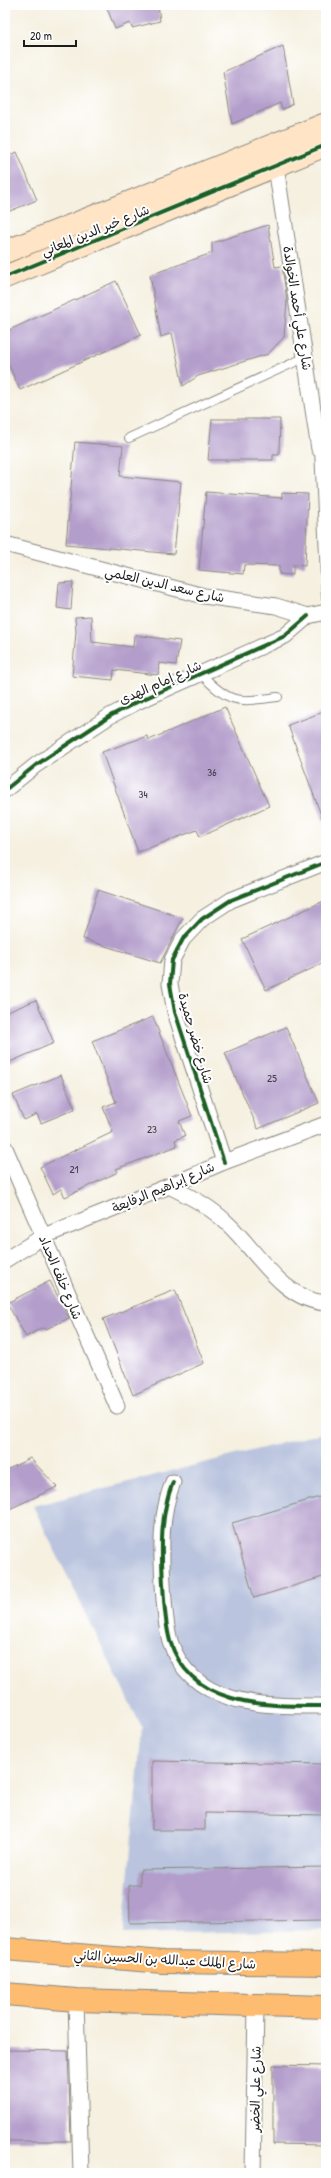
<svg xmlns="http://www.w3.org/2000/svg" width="331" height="2178" viewBox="0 0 331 2178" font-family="'Patrick Hand','Playpen Sans Arabic',sans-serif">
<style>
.industrial{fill:#bac4de}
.building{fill:#b39dcb}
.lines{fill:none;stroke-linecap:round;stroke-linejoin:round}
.lane-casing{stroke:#88867e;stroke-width:10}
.street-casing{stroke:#88867e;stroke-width:17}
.secondary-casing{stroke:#88867e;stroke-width:24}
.highway-casing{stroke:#88867e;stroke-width:24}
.lane{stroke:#fff;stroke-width:8}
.street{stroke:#fff;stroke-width:15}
.secondary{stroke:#ffe4c6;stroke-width:22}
.highway{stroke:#febc70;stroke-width:22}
.cycleway-casing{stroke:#fff;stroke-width:6}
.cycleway{stroke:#1b5e20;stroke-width:4}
.labels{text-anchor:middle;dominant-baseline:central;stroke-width:4;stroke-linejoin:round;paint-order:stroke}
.number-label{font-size:11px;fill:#423c48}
.street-label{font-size:13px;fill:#1c1c1c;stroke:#fff}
</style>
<rect width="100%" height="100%" fill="#fff"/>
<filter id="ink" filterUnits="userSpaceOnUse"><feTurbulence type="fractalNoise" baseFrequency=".025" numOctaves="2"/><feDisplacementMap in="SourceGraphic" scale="8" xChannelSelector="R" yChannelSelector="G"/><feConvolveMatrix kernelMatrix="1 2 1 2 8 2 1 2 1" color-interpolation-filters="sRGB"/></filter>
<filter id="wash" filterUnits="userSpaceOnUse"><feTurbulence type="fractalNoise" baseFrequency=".012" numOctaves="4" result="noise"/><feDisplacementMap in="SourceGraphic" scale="16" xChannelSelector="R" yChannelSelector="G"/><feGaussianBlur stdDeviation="0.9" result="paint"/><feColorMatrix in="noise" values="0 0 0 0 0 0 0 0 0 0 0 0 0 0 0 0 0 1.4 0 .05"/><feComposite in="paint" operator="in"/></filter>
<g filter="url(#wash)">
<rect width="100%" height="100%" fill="#f5f0e0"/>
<polygon class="industrial" points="326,1432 326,1930 123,1934 142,1728 33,1506"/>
<g id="blocks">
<g class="building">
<polygon points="106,5 158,5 160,21 132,28 130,23 115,29"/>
<polygon points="283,46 293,104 282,110 280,103 232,124 223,72"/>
<polygon points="17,152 37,200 5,213 5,157"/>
<polygon points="268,225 275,267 282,266 287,301 284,337 268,354 198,376 183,386 172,333 161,337 150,275 212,253 212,243"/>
<polygon points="116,281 141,335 20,390 5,357 5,332"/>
<polygon points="212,419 280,419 279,455 273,455 273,460 208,460"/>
<polygon points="75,442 123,446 120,476 181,482 174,554 66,544"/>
<polygon points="206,492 282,498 282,493 308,494 305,566 293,565 293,575 279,574 279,566 244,565 243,574 199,570"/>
<polygon points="73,582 71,610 57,608 59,583"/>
<polygon points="91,616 92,642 133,647 134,635 180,641 176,665 159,663 158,675 114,670 113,680 72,676 76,632 75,617"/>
<polygon points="225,707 269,806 200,837 197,830 138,852 102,752 147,736 149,740"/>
<polygon points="326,711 326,823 324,823 288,725"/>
<polygon points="98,890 183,918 160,963 83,939"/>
<polygon points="326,900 326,962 266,990 242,939"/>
<polygon points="36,1000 54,1043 5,1064 5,1013"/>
<polygon points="153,1017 192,1116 179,1121 185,1136 175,1140 177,1146 116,1169 118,1172 65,1197 61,1189 53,1194 40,1167 113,1132 103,1107 116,1102 92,1041"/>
<polygon points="286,1027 319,1103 258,1129 225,1053"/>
<polygon points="61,1075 75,1109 41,1123 37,1114 24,1120 13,1095"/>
<polygon points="50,1281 69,1318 46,1329 41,1328 26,1337 7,1303"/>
<polygon points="175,1290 204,1363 133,1395 103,1319"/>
<polygon points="30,1458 57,1487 5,1511 5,1471"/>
<polygon points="326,1495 326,1576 254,1598 232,1523"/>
<polygon points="152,1761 326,1764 326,1815 205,1813 205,1830 152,1830"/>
<polygon points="326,1867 326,1920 130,1923 129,1885 140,1885 140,1870"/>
<polygon points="5,2050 68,2051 71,2141 5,2141"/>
<polygon points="273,2065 326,2066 326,2145 273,2144"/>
</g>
</g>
</g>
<g filter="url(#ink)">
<use href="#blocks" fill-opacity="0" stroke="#88867e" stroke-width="1"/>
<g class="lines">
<defs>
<g id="lane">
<polyline points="129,438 306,357"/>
<polyline points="319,449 326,598"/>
<path d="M201,674C231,705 237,702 278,697"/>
</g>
<g id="street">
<polyline points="276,167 319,449 326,448"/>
<polyline points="5,544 204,596 276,606 308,616 326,612"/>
<polyline points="5,790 36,765 110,716 137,702 285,636 308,616"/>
<polyline points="5,1148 117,1406"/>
<polyline points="224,1162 175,1012 170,984 172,960 183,939 202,919 231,900 326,862"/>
<path d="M169,1186C191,1197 211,1207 228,1224C257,1251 282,1300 326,1303"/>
<polyline points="5,1260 44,1236 169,1186 224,1162 326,1124"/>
<path d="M173,1482C160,1515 161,1548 163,1584C164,1603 165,1623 170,1641C192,1709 269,1706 326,1706"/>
<polyline points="76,2000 81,2173"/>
<polyline points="253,2173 256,2006"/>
</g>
<g id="secondary">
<polyline points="5,252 326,124"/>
<polyline points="5,277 326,145"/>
</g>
<g id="highway">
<polyline points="5,1949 163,1962 326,1964"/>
<polyline points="5,1994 76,2000 326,2007"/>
</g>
</defs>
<use href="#lane" class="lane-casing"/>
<use href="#street" class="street-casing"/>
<use href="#secondary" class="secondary-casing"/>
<use href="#highway" class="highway-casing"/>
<use href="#lane" class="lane"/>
<use href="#street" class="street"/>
<use href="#secondary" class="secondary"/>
<use href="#highway" class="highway"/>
<defs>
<g id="cycleway">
<polyline points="5,277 326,145"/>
<polyline points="5,790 36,765 110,716 137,702 285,636 308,616"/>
<polyline points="224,1162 175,1012 170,984 172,960 183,939 202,919 231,900 326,862"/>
<path d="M173,1482C160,1515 161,1548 163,1584C164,1603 165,1623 170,1641C192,1709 269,1706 326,1706"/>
</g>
</defs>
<use href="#cycleway" class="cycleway-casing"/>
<use href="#cycleway" class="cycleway"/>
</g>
</g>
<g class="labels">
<g class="number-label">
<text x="212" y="772">36</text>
<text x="143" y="794">34</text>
<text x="272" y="1078">25</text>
<text x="152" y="1129">23</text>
<text x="74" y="1169">21</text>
</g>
<g class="street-label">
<text transform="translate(95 230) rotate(-22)">شارع خير الدين المعاني</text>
<text transform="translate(298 308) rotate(81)">شارع علي أحمد الخوالدة</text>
<text transform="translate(165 584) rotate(13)">شارع سعد الدين العلمي</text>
<text transform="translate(160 682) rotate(-24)">شارع إمام الهدى</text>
<text transform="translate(196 1038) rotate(74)">شارع خضر حميدة</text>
<text transform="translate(163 1187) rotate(-23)">شارع إبراهيم الرفايعة</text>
<text transform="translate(61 1277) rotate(67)">شارع خلف الحداد</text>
<text transform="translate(165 1959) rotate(3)">شارع الملك عبدالله بن الحسين الثاني</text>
<text transform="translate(255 2089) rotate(-89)">شارع علي الخضر</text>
</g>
</g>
<rect width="331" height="2178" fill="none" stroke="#fff" stroke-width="20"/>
<path d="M24 40v6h52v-6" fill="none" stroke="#1c1c1c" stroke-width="2"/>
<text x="30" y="40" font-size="12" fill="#1c1c1c" stroke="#ffffff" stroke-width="3" paint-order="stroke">20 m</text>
</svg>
